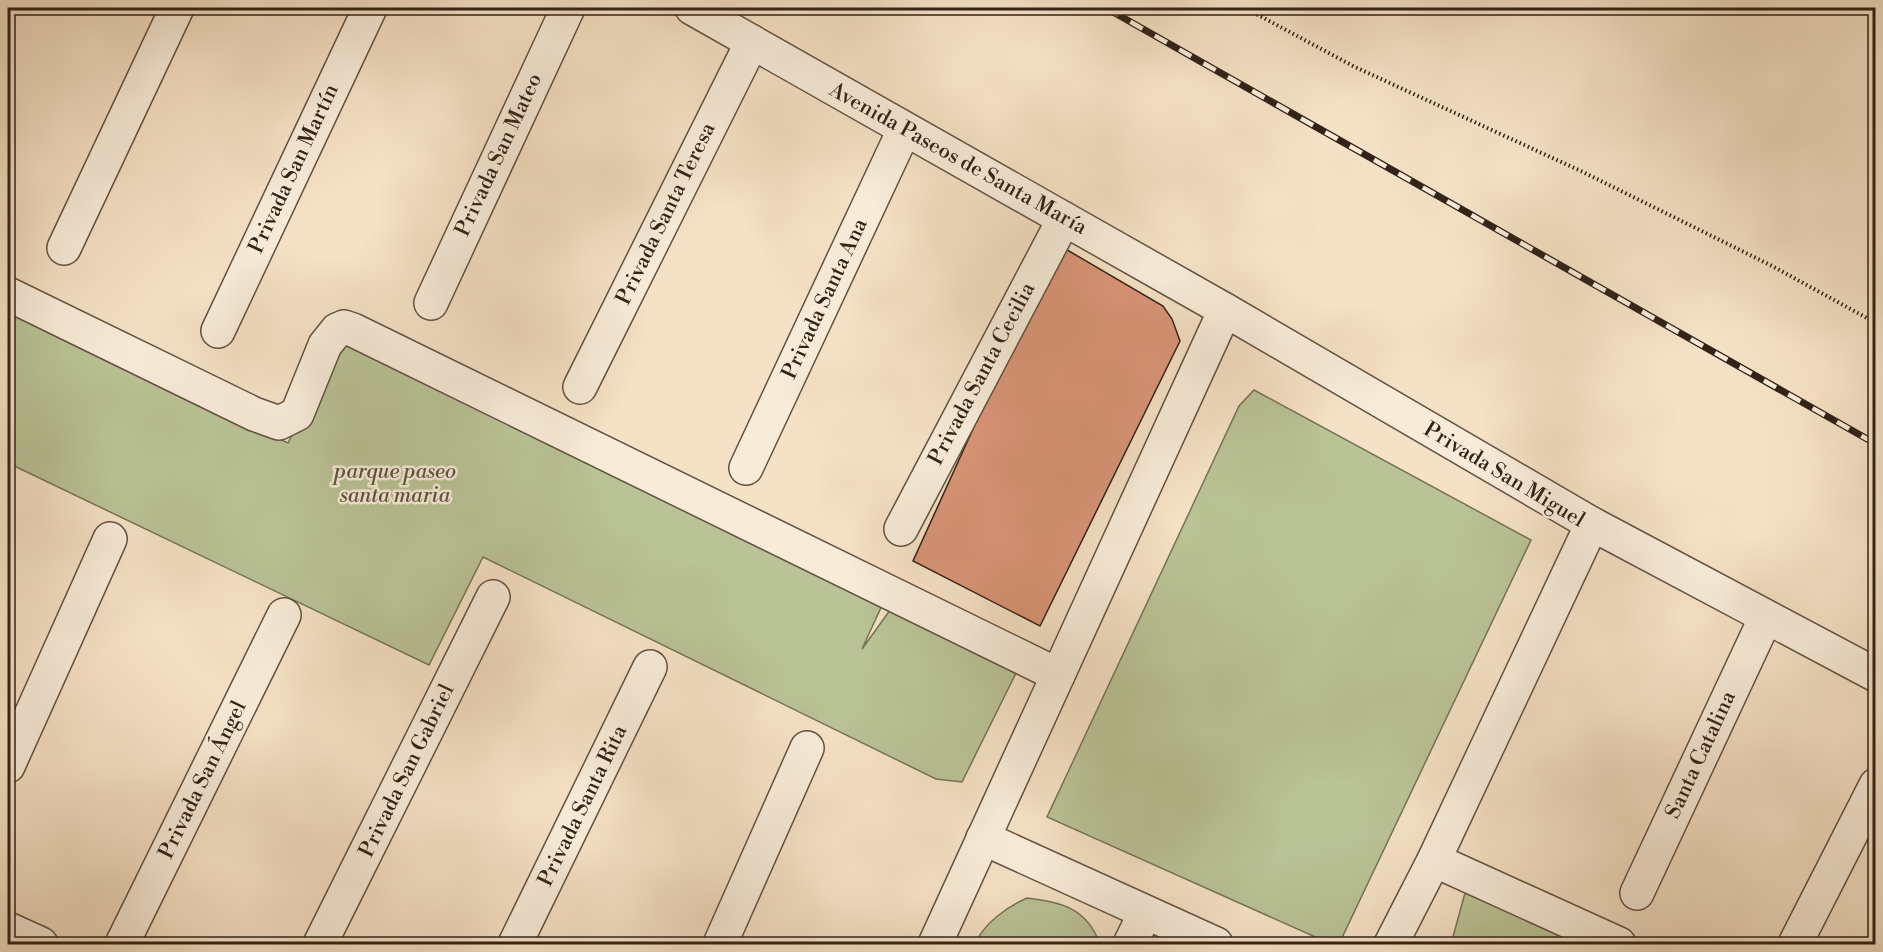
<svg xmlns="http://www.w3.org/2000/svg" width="1883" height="952" viewBox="0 0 1883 952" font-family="'Libre Bodoni',serif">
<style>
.green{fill:#b9c396;stroke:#757356;stroke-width:1.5}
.building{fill:#d99577;stroke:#312317;stroke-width:1.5}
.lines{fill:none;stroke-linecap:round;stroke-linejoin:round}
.minor-casing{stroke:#625242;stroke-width:36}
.path{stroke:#312317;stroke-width:4;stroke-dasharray:1.5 3;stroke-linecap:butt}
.minor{stroke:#f8ecd9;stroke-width:33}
.rail-casing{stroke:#312317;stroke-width:7}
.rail{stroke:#f8ecd9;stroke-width:4.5;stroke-dasharray:14;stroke-linecap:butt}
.labels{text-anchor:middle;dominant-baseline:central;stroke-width:5;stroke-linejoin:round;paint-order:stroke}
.street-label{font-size:21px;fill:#312317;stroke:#f8ecd9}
.park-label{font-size:21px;font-style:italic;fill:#5a533d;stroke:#f8ecd9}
</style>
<rect width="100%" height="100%" fill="#f5e1c5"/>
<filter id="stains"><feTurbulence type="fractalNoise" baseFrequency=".00333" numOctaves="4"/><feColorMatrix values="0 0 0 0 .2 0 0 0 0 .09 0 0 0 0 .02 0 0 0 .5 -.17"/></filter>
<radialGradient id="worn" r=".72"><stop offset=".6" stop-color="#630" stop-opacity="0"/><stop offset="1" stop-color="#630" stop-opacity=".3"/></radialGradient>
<g class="green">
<polygon points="8,312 288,443 343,331 884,601 862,649 893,606 1018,669 962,782 936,779 483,557 429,665 8,463"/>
<polygon points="1254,390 1531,540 1339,944 1331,944 1047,817 1239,406"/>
<polygon points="1468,882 1598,944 1451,944"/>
<path d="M1027,898C1063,902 1087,909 1100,944H975C984,923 1007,907 1027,898Z"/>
</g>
<polygon class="building" points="1057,244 1163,306 1172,319 1180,341 1040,626 913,561"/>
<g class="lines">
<defs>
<g id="minor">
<polyline points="692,8 1225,310 1592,524 1434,860 1391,944"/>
<polyline points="64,248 177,8"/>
<polyline points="8,294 254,414 279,423 297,414 325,345 337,330 344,327 353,330 1058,675"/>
<polyline points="431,303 568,8"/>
<polyline points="218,331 370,8"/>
<polyline points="580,387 752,42"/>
<polyline points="746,468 904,130"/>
<polyline points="1592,524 1876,675"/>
<polyline points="901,529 1064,219"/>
<polyline points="8,766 110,539"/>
<polyline points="983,838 1216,944"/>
<polyline points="1434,860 1619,944"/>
<polyline points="1637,893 1766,617"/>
<polyline points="8,929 41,944"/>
<polyline points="122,944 284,615"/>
<polyline points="320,944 493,597"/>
<polyline points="515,944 650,667"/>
<polyline points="720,944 807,748"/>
<polyline points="935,944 1225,310"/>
<polyline points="1130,944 1145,913"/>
<polyline points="1795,944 1876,785"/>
</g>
</defs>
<use href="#minor" class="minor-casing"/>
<polyline class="path" points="1245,8 1355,67 1583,172 1774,267 1876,323"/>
<use href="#minor" class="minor"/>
<defs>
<polyline id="rail" points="1106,8 1876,444"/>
</defs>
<use href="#rail" class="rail-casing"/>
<use href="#rail" class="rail"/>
</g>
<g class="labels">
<g class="street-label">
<text transform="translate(499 155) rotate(-65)">Privada San Mateo</text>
<text transform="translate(958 159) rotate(29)">Avenida Paseos de Santa María</text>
<text transform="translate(294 169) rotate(-65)">Privada San Martín</text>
<text transform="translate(666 214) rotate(-64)">Privada Santa Teresa</text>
<text transform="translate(825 299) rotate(-65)">Privada Santa Ana</text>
<text transform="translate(982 374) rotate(-62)">Privada Santa Cecilia</text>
<text transform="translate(1504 475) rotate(31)">Privada San Miguel</text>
<text transform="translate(1701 755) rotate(-65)">Santa Catalina</text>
<text transform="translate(407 771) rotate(-64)">Privada San Gabriel</text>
<text transform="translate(203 780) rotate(-64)">Privada San Ángel</text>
<text transform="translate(583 806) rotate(-64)">Privada Santa Rita</text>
</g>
<g class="park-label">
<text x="395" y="472">parque paseo<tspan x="395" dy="24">santa maria</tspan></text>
</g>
</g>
<rect width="1883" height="952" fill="none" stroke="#f5e1c5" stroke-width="30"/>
<rect x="9" y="9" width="1865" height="934" fill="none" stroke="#312317" stroke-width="3"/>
<rect x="15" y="15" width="1853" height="922" fill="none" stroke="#312317" stroke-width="1.5"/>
<rect width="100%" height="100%" filter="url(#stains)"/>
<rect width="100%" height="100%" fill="url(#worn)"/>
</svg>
